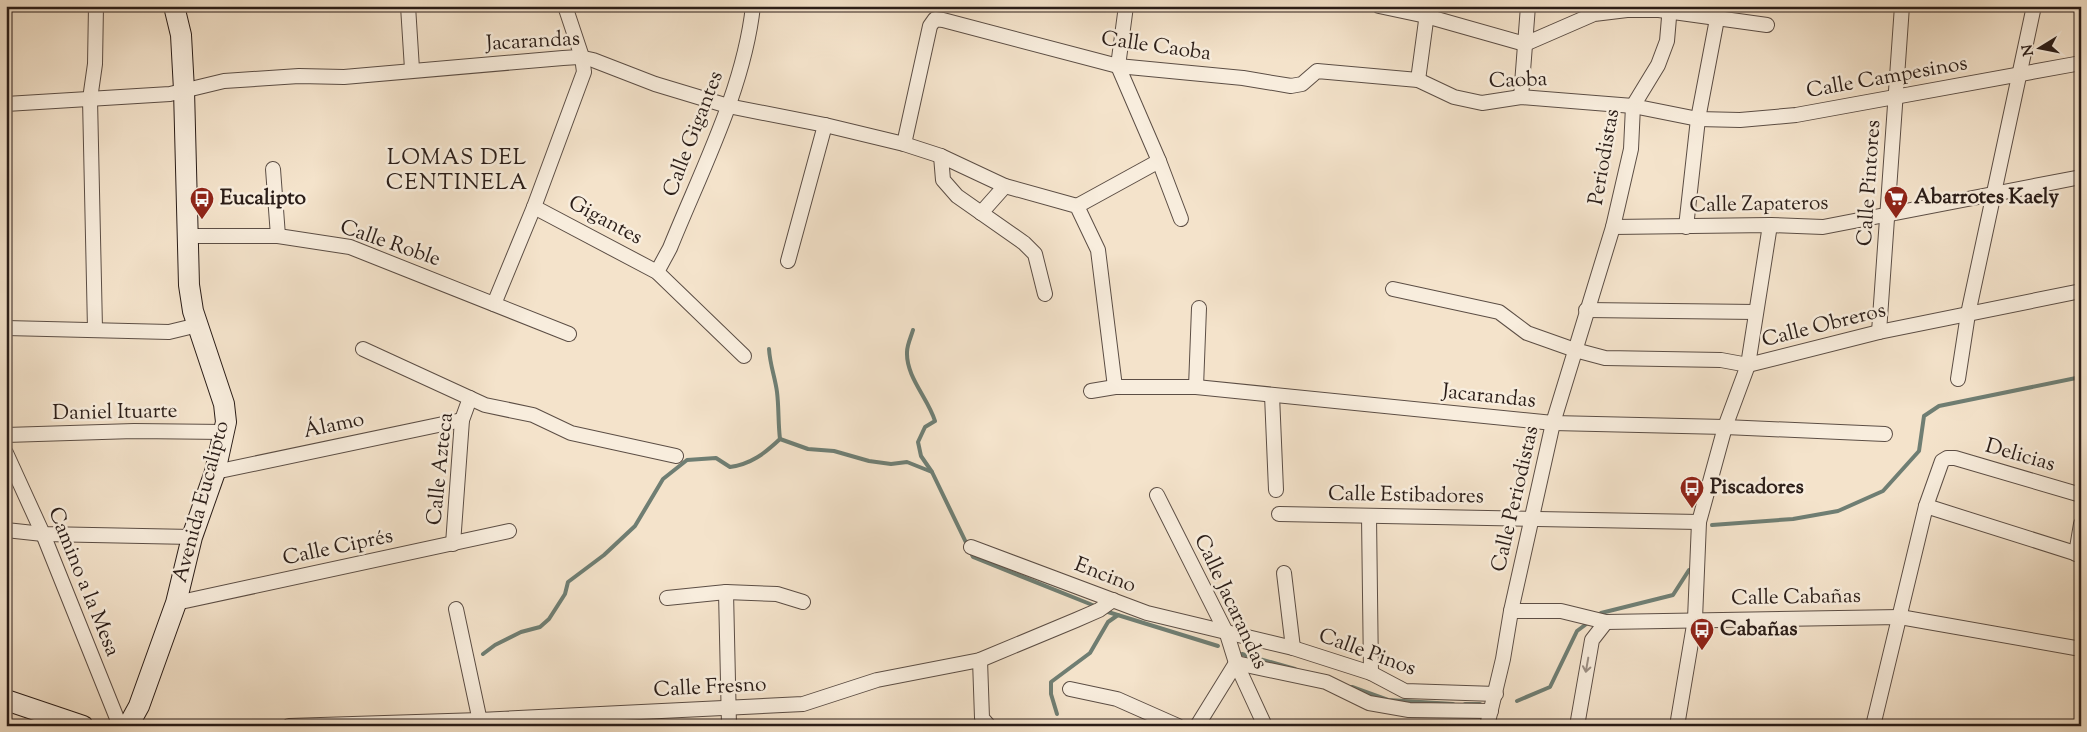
<svg xmlns="http://www.w3.org/2000/svg" width="2087" height="732" viewBox="0 0 2087 732" font-family="'Sorts Mill Goudy',serif">
<style>
.lines{fill:none;stroke-linecap:round;stroke-linejoin:round}
.stream{stroke:#6f7e73;stroke-width:4}
.street-casing{stroke:#5c4e45;stroke-width:16}
.secondary-casing{stroke:#2a1d18;stroke-width:22}
.street{stroke:#f8eddd;stroke-width:14}
.secondary{stroke:#f8eddd;stroke-width:20}
.oneway{stroke:#9b8f84}
.labels{text-anchor:middle;dominant-baseline:central;stroke-width:5;stroke-linejoin:round;paint-order:stroke}
.street-label{font-size:21px;fill:#2a1d18;stroke:#f8eddd}
.poi-label{font-size:21px;font-weight:bold;fill:#2a1d18;stroke:#f8eddd;text-anchor:start}
.neighbourhood-label{font-size:22px;letter-spacing:1px;fill:#2a1d18;stroke:#f8eddd}
</style>
<rect width="100%" height="100%" fill="#f4e3cb"/>
<filter id="stains"><feTurbulence type="fractalNoise" baseFrequency=".004" numOctaves="4"/><feColorMatrix values="0 0 0 0 .2 0 0 0 0 .09 0 0 0 0 .02 0 0 0 .5 -.17"/></filter>
<radialGradient id="worn" r=".72"><stop offset=".6" stop-color="#630" stop-opacity="0"/><stop offset="1" stop-color="#630" stop-opacity=".3"/></radialGradient>
<g class="lines">
<g class="stream">
<path d="M913,330C911,337 907,345 907,352C906,377 928,398 935,421L925,427L918,442L921,456L932,472L973,557L1095,606"/>
<path d="M769,349C770,365 775,377 777,392C779,408 778,423 780,439"/>
<polyline points="1712,525 1793,519 1838,511 1883,491 1919,451 1924,416 1939,406 2081,377"/>
<polyline points="1108,612 1218,646"/>
<polyline points="1601,613 1673,595 1689,570"/>
<path d="M483,654L495,645L521,632L540,627L549,619L565,594L568,582L604,555L635,526L663,479L687,460L716,458L730,467C751,464 764,454 780,439L808,449L834,451L869,461L891,464L907,462L932,472"/>
<polyline points="1242,654 1295,669"/>
<polyline points="1352,687 1388,700 1453,704"/>
<polyline points="1517,701 1550,687 1577,631 1589,622"/>
<polyline points="1465,704 1480,704"/>
<polyline points="1057,714 1051,694 1051,682 1090,653 1108,622 1118,615"/>
</g>
<defs>
<g id="street">
<polyline points="408,6 412,69"/>
<polyline points="1379,6 1426,16 1525,44 1594,14 1627,10 1659,10 1767,25"/>
<polyline points="1118,66 1126,6"/>
<polyline points="1418,80 1428,6"/>
<polyline points="1521,97 1528,6"/>
<polyline points="6,104 170,94 224,81 299,76 344,77 563,58 579,57 593,60 655,84 728,106 825,125 904,144 941,156 1005,186 1077,206 1098,250 1115,387"/>
<polyline points="904,144 930,26 935,19 943,20 1118,66 1243,78 1291,86 1302,84 1317,71 1418,80 1454,97 1482,103 1521,97 1633,106 1698,119 1740,120 1796,115 2081,63"/>
<polyline points="941,156 943,180 957,196 1024,243 1035,254 1045,294"/>
<polyline points="1159,161 1181,219"/>
<polyline points="273,169 278,236"/>
<polyline points="1077,206 1159,161 1118,66"/>
<polyline points="534,207 657,272 744,356"/>
<polyline points="981,213 1005,186"/>
<polyline points="1613,227 1770,225 1823,227 2081,177"/>
<polyline points="1686,227 1698,119 1717,19"/>
<polyline points="189,236 278,236 350,247 569,334"/>
<polyline points="788,261 825,125"/>
<path d="M657,272L670,248C701,171 744,89 753,6"/>
<polyline points="1393,289 1499,312 1527,333 1575,350 1605,358 1721,360 1748,365 1879,332 2081,291"/>
<polyline points="494,304 534,207 584,72 582,57 565,6"/>
<polyline points="1586,310 1756,312"/>
<polyline points="6,328 169,332 198,325"/>
<polyline points="95,329 90,99 95,64 96,6"/>
<polyline points="1879,332 1902,6"/>
<polyline points="363,349 485,405 533,415 571,433 676,456"/>
<polyline points="1958,379 1968,314 2034,6"/>
<polyline points="1196,387 1199,308"/>
<polyline points="1091,391 1115,387 1196,387 1553,423 1725,427 1885,434"/>
<polyline points="1272,395 1276,490"/>
<polyline points="6,435 134,431 225,432"/>
<polyline points="6,453 43,534 120,726"/>
<polyline points="215,472 462,420"/>
<polyline points="1157,495 1227,634 1236,663 1265,726"/>
<polyline points="1926,506 2081,555"/>
<polyline points="1279,514 1699,522"/>
<polyline points="1369,516 1371,673"/>
<polyline points="6,530 43,534 192,537"/>
<polyline points="453,544 462,420 470,398"/>
<polyline points="971,547 1147,613 1293,648 1371,673 1405,691 1496,694"/>
<polyline points="2076,554 2081,524"/>
<polyline points="1284,573 1293,648"/>
<polyline points="726,592 729,726"/>
<polyline points="667,598 726,592 777,594 803,602"/>
<polyline points="176,603 509,531"/>
<polyline points="456,609 481,726"/>
<polyline points="1511,611 1561,611 1606,622 1900,617 2081,649"/>
<polyline points="980,660 982,718 989,726"/>
<polyline points="1070,689 1117,699 1178,726"/>
<polyline points="289,726 480,720 803,704 877,680 980,660 1076,620 1099,610 1113,600"/>
<polyline points="1197,726 1236,663 1326,682 1369,703 1409,710 1491,711"/>
<polyline points="1487,726 1503,659 1511,611 1553,423 1613,227 1631,149 1633,106 1658,65 1667,41 1670,6"/>
<polyline points="1577,726 1592,640 1606,622"/>
<polyline points="1677,726 1695,619 1699,522 1725,427 1748,365 1770,225"/>
<polyline points="1873,726 1926,506 1942,461 1947,458 1955,458 2081,495"/>
</g>
<g id="secondary">
<polyline points="6,700 83,726"/>
<polyline points="128,726 139,706 176,603 192,537 215,472 226,422 224,404 193,311 189,285 184,90 181,35 174,6"/>
</g>
</defs>
<use href="#street" class="street-casing"/>
<use href="#secondary" class="secondary-casing"/>
<use href="#street" class="street"/>
<use href="#secondary" class="secondary"/>
</g>
<defs><path id="oneway-shaft" d="M-6 0H5M1.5-3L5.5 0L1.5 3" fill="none" stroke-width="1.6" stroke-linecap="round" stroke-linejoin="round" transform="scale(1.25)"/></defs>
<use class="oneway" href="#oneway-shaft" transform="translate(1587 665) rotate(100)"/>
<defs>
<symbol id="supermarket-pin" viewBox="-11 -11 22 30"><path d="M0 17L-7.5 6A9.5 9.5 0 1 1 7.5 6Z" fill="#8f2418" stroke="#f8eddd"/><path d="M-6-5.5h2.5l.6 2H6L4.5 2H-2.5L-4.4-4H-6ZM-1.5 3.2a1.3 1.3 0 1 0 .1 0ZM3 3.2a1.3 1.3 0 1 0 .1 0Z" fill="#fff"/></symbol>
<symbol id="bus-pin" viewBox="-11 -11 22 30"><path d="M0 17L-7.5 6A9.5 9.5 0 1 1 7.5 6Z" fill="#8f2418" stroke="#f8eddd"/><path d="M-5-6H5V4H4V6H2V4H-2V6H-4V4H-5ZM-3.5-4V0h7V-4ZM-3.5 1.2v1.5H-2V1.2ZM2 1.2v1.5H3.5V1.2Z" fill="#fff"/></symbol>
</defs>
<g fill-rule="evenodd">
<use href="#supermarket-pin" x="1882" y="184" width="28" height="38"/>
<use href="#bus-pin" x="188" y="185" width="28" height="38"/>
<use href="#bus-pin" x="1678" y="474" width="28" height="38"/>
<use href="#bus-pin" x="1688" y="616" width="28" height="38"/>
</g>
<g class="labels">
<g class="street-label">
<text transform="translate(533 42) rotate(-3)">Jacarandas</text>
<text transform="translate(1156 47) rotate(8)">Calle Caoba</text>
<text transform="translate(1887 78) rotate(-10)">Calle Campesinos</text>
<text transform="translate(1518 81) rotate(-2)">Caoba</text>
<text transform="translate(694 134) rotate(-69)">Calle Gigantes</text>
<text transform="translate(1605 157) rotate(-80)">Periodistas</text>
<text transform="translate(1870 183) rotate(-86)">Calle Pintores</text>
<text transform="translate(1759 205) rotate(-1)">Calle Zapateros</text>
<text transform="translate(605 221) rotate(28)">Gigantes</text>
<text transform="translate(390 244) rotate(19)">Calle Roble</text>
<text transform="translate(1824 326) rotate(-14)">Calle Obreros</text>
<text transform="translate(1489 397) rotate(6)">Jacarandas</text>
<text transform="translate(115 413) rotate(-1)">Daniel Ituarte</text>
<text transform="translate(334 426) rotate(-12)">Álamo</text>
<text transform="translate(2020 456) rotate(16)">Delicias</text>
<text transform="translate(441 469) rotate(-84)">Calle Azteca</text>
<text transform="translate(1406 496) rotate(1)">Calle Estibadores</text>
<text transform="translate(1516 499) rotate(-77)">Calle Periodistas</text>
<text transform="translate(202 502) rotate(-75)">Avenida Eucalipto</text>
<text transform="translate(338 548) rotate(-12)">Calle Ciprés</text>
<text transform="translate(1105 576) rotate(21)">Encino</text>
<text transform="translate(83 582) rotate(68)">Camino a la Mesa</text>
<text transform="translate(1796 598) rotate(-1)">Calle Cabañas</text>
<text transform="translate(1230 602) rotate(65)">Calle Jacarandas</text>
<text transform="translate(1367 653) rotate(20)">Calle Pinos</text>
<text transform="translate(710 688) rotate(-3)">Calle Fresno</text>
</g>
<g class="poi-label">
<text x="1914" y="198">Abarrotes Kaely</text>
<text x="220" y="199">Eucalipto</text>
<text x="1710" y="488">Piscadores</text>
<text x="1720" y="630">Cabañas</text>
</g>
<g class="neighbourhood-label">
<text x="457" y="159">LOMAS DEL<tspan x="457" dy="25">CENTINELA</tspan></text>
</g>
</g>
<rect width="2087" height="732" fill="none" stroke="#f4e3cb" stroke-width="25"/>
<rect x="8" y="8" width="2072" height="717" fill="none" stroke="#2a1d18" stroke-width="2.5"/>
<rect x="12" y="12" width="2062" height="707" fill="none" stroke="#2a1d18"/>
<g transform="translate(2040 48) rotate(260)" stroke="#f8eddd" stroke-width="4" paint-order="stroke">
<path d="M0-4L9 19L0 12L-9 19Z" fill="#2a1d18"/>
<text y="-8" font-size="14" font-weight="bold" text-anchor="middle" fill="#2a1d18">N</text>
</g>
<rect width="100%" height="100%" filter="url(#stains)"/>
<rect width="100%" height="100%" fill="url(#worn)"/>
</svg>
